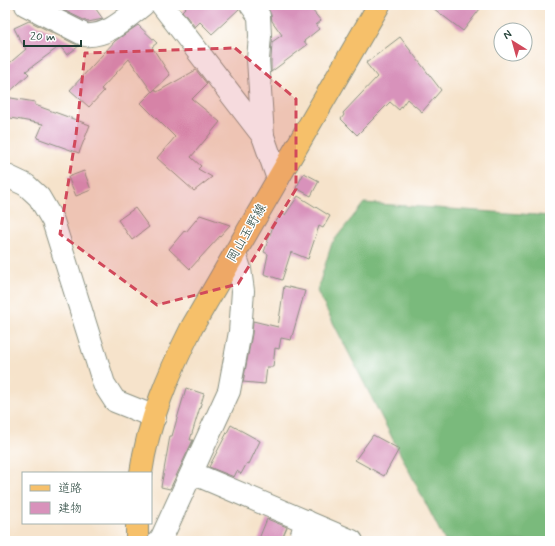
<svg xmlns="http://www.w3.org/2000/svg" width="555" height="546" viewBox="0 0 555 546" font-family="Mynerve,'Klee One',sans-serif">
<style>
.forest{fill:#7aba7b;stroke:#4c7c58}
.building{fill:#d892bb}
.lines{fill:none;stroke-linecap:round;stroke-linejoin:round}
.minor-casing{stroke:#8a9080;stroke-width:24}
.major-casing{stroke:#8a9080;stroke-width:24}
.minor{stroke:#fff;stroke-width:22}
.major{stroke:#f6c06b;stroke-width:22}
.marked{fill:#d1495b;fill-opacity:0.2;stroke:#d1495b;stroke-width:3;stroke-dasharray:8 5;stroke-linejoin:round}
.labels{text-anchor:middle;dominant-baseline:central;stroke-width:3;stroke-linejoin:round;paint-order:stroke}
.street-label{font-size:13px;fill:#1f3d34;stroke:#fff}
</style>
<rect width="100%" height="100%" fill="#fff"/>
<filter id="ink" filterUnits="userSpaceOnUse"><feTurbulence type="fractalNoise" baseFrequency=".025" numOctaves="2"/><feDisplacementMap in="SourceGraphic" scale="8" xChannelSelector="R" yChannelSelector="G"/><feConvolveMatrix kernelMatrix="1 2 1 2 8 2 1 2 1" color-interpolation-filters="sRGB"/></filter>
<filter id="wash" filterUnits="userSpaceOnUse"><feTurbulence type="fractalNoise" baseFrequency=".012" numOctaves="4" result="noise"/><feDisplacementMap in="SourceGraphic" scale="16" xChannelSelector="R" yChannelSelector="G"/><feGaussianBlur stdDeviation="0.9" result="paint"/><feColorMatrix in="noise" values="0 0 0 0 0 0 0 0 0 0 0 0 0 0 0 0 0 1.4 0 .05"/><feComposite in="paint" operator="in"/></filter>
<g filter="url(#wash)">
<rect width="100%" height="100%" fill="#f6e3cb"/>
<polygon class="forest" points="364,203 550,216 550,541 445,541 317,291 332,243"/>
<g id="blocks">
<g class="building">
<polygon points="64,5 93,5 103,19 88,22 59,8"/>
<polygon points="184,5 239,5 239,9 212,34 200,22 195,27 182,11 186,7"/>
<polygon points="266,5 308,5 321,21 316,25 319,29 304,41 307,45 271,72 271,59 272,42 282,35 272,21 271,15"/>
<polygon points="429,5 483,5 463,31"/>
<polygon points="29,21 79,46 67,55 60,46 26,71 29,74 5,96 5,67 26,49 20,40 14,28"/>
<polygon points="138,25 157,43 152,47 170,75 152,92 129,59 101,89 104,91 89,107 70,90 115,41"/>
<polygon points="400,37 441,90 422,112 407,99 399,110 390,102 357,135 341,119 344,115 343,113 377,77 366,63"/>
<polygon points="196,70 207,84 192,99 220,122 191,157 201,166 198,169 212,177 194,191 157,158 175,137 141,103 155,89 157,92"/>
<polygon points="5,97 35,102 35,105 90,125 79,153 37,138 43,124 5,117"/>
<polygon points="84,171 91,190 76,196 68,177"/>
<polygon points="304,173 319,181 311,196 296,188"/>
<polygon points="298,196 330,216 323,228 319,226 308,259 291,252 282,280 264,274 268,254 264,252 273,226 281,214 285,215"/>
<polygon points="135,208 149,227 132,240 118,220"/>
<polygon points="200,215 230,225 190,269 169,249 185,230 186,232"/>
<polygon points="284,286 305,291 291,340 281,338 279,349 275,348 273,367 267,367 265,384 243,382 252,334 253,321 278,327"/>
<polygon points="186,388 204,394 190,440 193,440 170,489 161,487 170,436 172,436"/>
<polygon points="231,425 260,441 249,464 247,463 241,474 237,471 234,477 209,467"/>
<polygon points="373,435 399,449 384,476 355,460"/>
<polygon points="267,519 287,527 281,541 258,541"/>
</g>
</g>
</g>
<g filter="url(#ink)">
<use href="#blocks" fill-opacity="0" stroke="#8a9080" stroke-width="1"/>
<g class="lines">
<defs>
<g id="minor">
<path d="M26,5L85,35C108,37 126,18 143,5"/>
<polyline points="162,5 263,136 278,179"/>
<polyline points="251,5 259,16 260,36 258,59 263,136"/>
<polyline points="5,175 26,185 39,197 53,221 104,384 115,401 155,417"/>
<polyline points="192,473 352,541"/>
<polyline points="159,541 162,537 229,391 240,332 243,291 240,269 235,254"/>
<polyline points="300,541 306,521"/>
</g>
<g id="major">
<path d="M141,473C148,421 169,373 192,327L379,5"/>
<polyline points="137,523 137,541"/>
</g>
</defs>
<use href="#minor" class="minor-casing"/>
<use href="#major" class="major-casing"/>
<use href="#minor" class="minor"/>
<use href="#major" class="major"/>
</g>
</g>
<path class="marked" d="M235,48L296,99V189L238,284L157,305L60,234L76,135L85,53Z"/>
<g class="labels">
<g class="street-label">
<text transform="translate(247 233) rotate(-60)">岡山玉野線</text>
</g>
</g>
<rect width="555" height="546" fill="none" stroke="#fff" stroke-width="20"/>
<rect x="22" y="472" width="130" height="52" fill="#ffffff" stroke="#a5b1ae"/>
<rect x="30" y="485" width="20" height="6" fill="#f6c06b" stroke="#a5b1ae"/>
<text x="58" y="492" font-size="12" fill="#1f3d34">道路</text>
<rect x="30" y="502" width="20" height="12" fill="#d892bb" stroke="#a5b1ae"/>
<text x="58" y="512" font-size="12" fill="#1f3d34">建物</text>
<g transform="translate(513 42) rotate(323)"><circle r="19" fill="#ffffff" stroke="#a5b1ae"/>
<path d="M0-3L7 15L0 10L-7 15Z" fill="#d1495b"/>
<text y="-6" font-size="11" font-weight="bold" text-anchor="middle" fill="#1f3d34">N</text>
</g>
<path d="M24 40v6h57v-6" fill="none" stroke="#1f3d34" stroke-width="2"/>
<text x="30" y="40" font-size="12" fill="#1f3d34" stroke="#ffffff" stroke-width="3" paint-order="stroke">20 m</text>
</svg>
